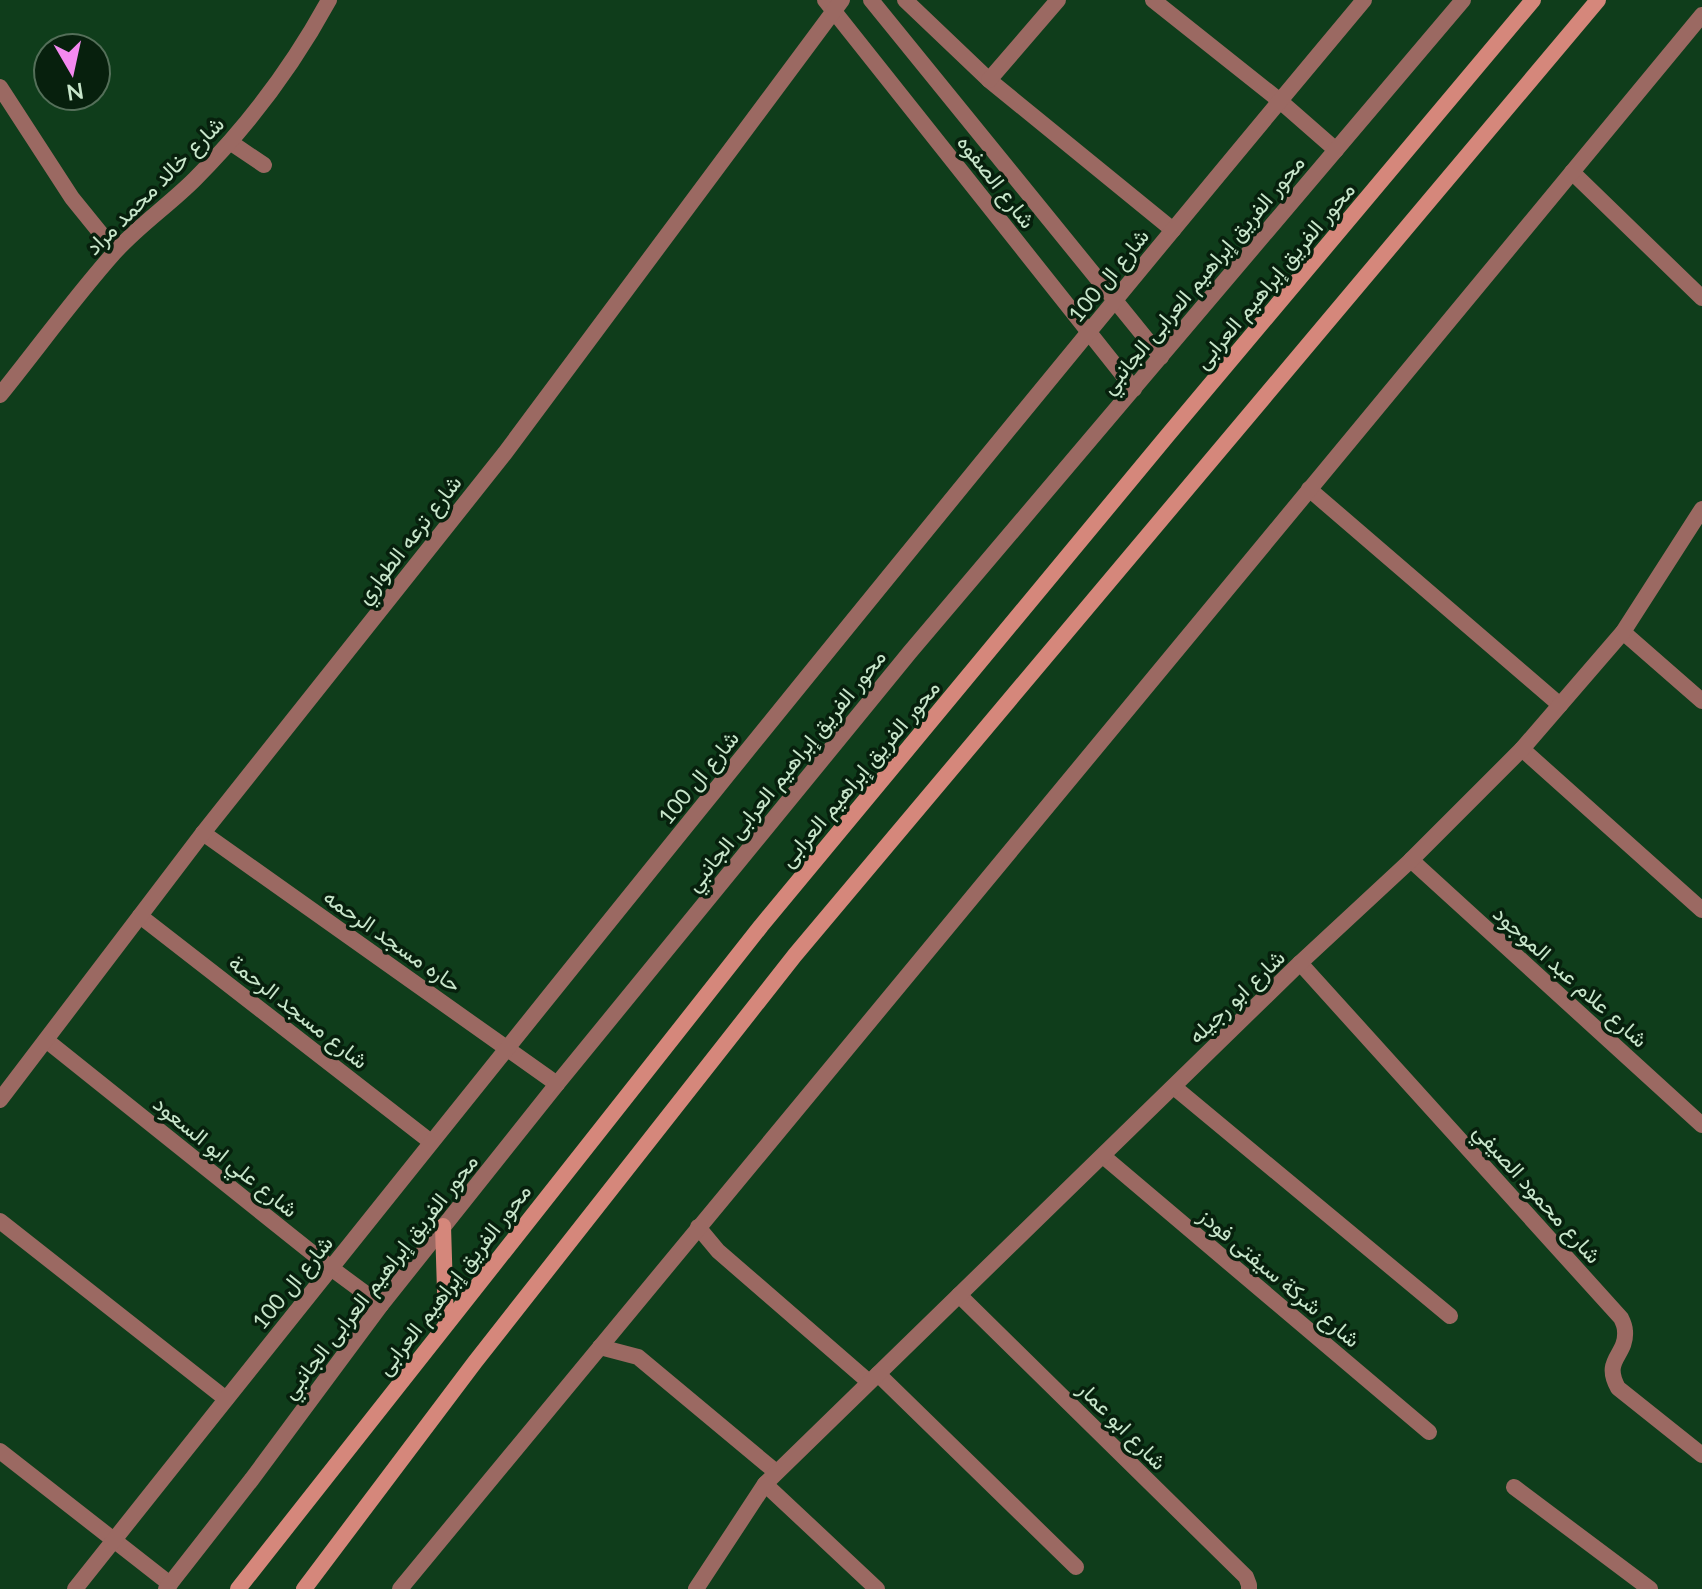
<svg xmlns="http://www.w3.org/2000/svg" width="1702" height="1589" viewBox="0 0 1702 1589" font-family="Lato,Vazirmatn,sans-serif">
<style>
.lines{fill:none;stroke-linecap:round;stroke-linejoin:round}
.service{stroke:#9b6962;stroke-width:16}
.minor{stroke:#9b6962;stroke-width:16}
.tertiary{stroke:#9b6962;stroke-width:16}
.secondary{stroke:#d5877b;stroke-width:16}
.labels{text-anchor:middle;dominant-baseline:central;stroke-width:7;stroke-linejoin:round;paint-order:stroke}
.street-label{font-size:22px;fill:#c8e6cb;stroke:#07200d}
</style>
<rect width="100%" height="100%" fill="#0f3d1b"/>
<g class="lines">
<polyline class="service" points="230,142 264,165"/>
<g class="minor">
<polyline points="825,0 1134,389"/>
<polyline points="871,0 1161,357"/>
<polyline points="905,0 989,80 1173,230"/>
<polyline points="1153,0 1280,101 1336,150"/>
<polyline points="989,80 1058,0"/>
<polyline points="0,87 72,198 115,251"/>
<polyline points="1572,172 1702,298"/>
<path d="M0,395C38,348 74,298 114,253C138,226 169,205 195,179C248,126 293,66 329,0"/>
<polyline points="1309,489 1560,705"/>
<polyline points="1623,632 1702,701"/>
<polyline points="1522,749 1702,910"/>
<polyline points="203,833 557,1084"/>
<polyline points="1411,860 1702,1125"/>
<polyline points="140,916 431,1142"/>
<path d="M1300,963L1621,1318C1623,1322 1625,1327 1625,1331C1627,1356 1602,1359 1618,1388L1702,1455"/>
<polyline points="46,1040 331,1268 381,1305"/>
<polyline points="1174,1087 1450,1316"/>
<polyline points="0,1100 203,833 505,453 842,0"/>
<polyline points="1103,1156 1429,1432"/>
<polyline points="0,1221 226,1399"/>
<polyline points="698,1227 718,1251 869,1382"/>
<polyline points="959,1295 1246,1577 1249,1585 1249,1589"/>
<polyline points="600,1347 638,1357 776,1472"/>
<polyline points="878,1374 1076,1567"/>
<polyline points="0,1451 170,1584"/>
<polyline points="765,1484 877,1589"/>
<polyline points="1514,1487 1650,1589"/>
<path d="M75,1589C500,1055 927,523 1364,0"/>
<polyline points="696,1589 765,1484 1300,963 1411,860 1522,749 1623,632 1702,509"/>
</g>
<g class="tertiary">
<polyline points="166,1589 252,1479 381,1305 557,1084 910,652 1463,0"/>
<polyline points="400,1589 1702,15"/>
</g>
<g class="secondary">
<polyline points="443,1226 446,1323"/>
<polyline points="238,1589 761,926 1167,436 1533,0"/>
<polyline points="304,1589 475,1362 795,955 1598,0"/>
</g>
</g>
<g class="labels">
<g class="street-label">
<text transform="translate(997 181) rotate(52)">شارع الصفوه</text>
<text transform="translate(154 185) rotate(-45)">شارع خالد محمد مراد</text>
<text transform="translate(1202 274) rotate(-50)">محور الفريق إبراهيم العرابى الجانبي</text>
<text transform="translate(1108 275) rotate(-51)">شارع ال 100</text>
<text transform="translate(1274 275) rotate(-50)">محور الفريق إبراهيم العرابى</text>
<text transform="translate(408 539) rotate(-52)">شارع ترعه الطواري</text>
<text transform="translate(785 770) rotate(-51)">محور الفريق إبراهيم العرابى الجانبي</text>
<text transform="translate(859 773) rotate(-50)">محور الفريق إبراهيم العرابى</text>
<text transform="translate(698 777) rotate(-51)">شارع ال 100</text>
<text transform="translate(393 940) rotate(35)">حاره مسجد الرحمه</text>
<text transform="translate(1571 976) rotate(42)">شارع علام عبد الموجود</text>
<text transform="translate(1236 996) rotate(-44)">شارع ابو رجيله</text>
<text transform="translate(299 1011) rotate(38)">شارع مسجد الرحمة</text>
<text transform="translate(226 1156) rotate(39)">شارع علي ابو السعود</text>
<text transform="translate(1538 1193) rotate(48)">شارع محمود الصيفي</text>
<text transform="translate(379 1276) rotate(-52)">محور الفريق إبراهيم العرابى الجانبي</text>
<text transform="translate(1280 1277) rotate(40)">شارع شركة سيفتى فودز</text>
<text transform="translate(453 1279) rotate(-52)">محور الفريق إبراهيم العرابى</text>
<text transform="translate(292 1282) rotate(-51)">شارع ال 100</text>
<text transform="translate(1123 1425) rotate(45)">شارع ابو عمار</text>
</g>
</g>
<g transform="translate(72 72) rotate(171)"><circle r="38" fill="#07200d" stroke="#546f59" stroke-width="2"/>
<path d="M0-6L14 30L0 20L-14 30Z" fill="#f489f0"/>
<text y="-12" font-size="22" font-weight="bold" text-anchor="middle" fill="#c8e6cb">N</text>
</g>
</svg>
